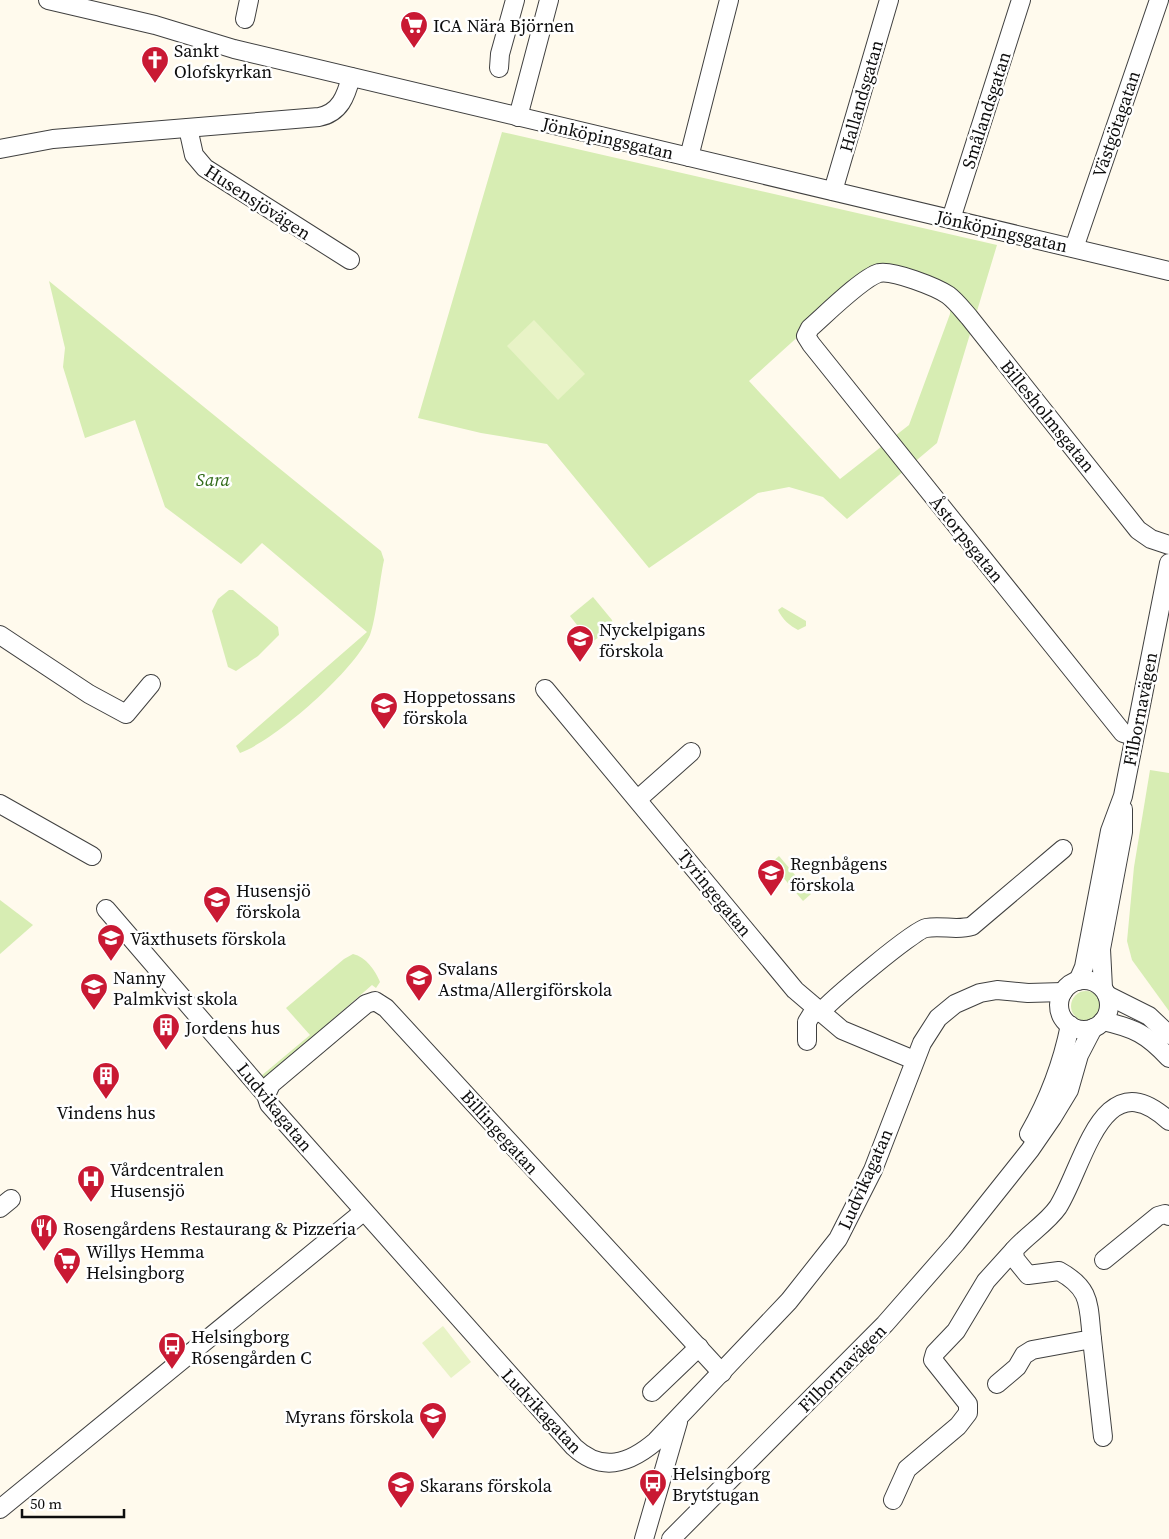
<svg xmlns="http://www.w3.org/2000/svg" width="1169" height="1539" viewBox="0 0 1169 1539" font-family="'Source Serif 4',serif">
<style>
.green{fill:#d7edb3;fill-rule:evenodd}
.pitch{fill:#e8f3c6}
.lines{fill:none;stroke-linecap:round;stroke-linejoin:round}
.minor-casing{stroke:#404040;stroke-width:20}
.minor{stroke:#fff;stroke-width:18}
.labels{text-anchor:middle;dominant-baseline:central;stroke-width:5;stroke-linejoin:round;paint-order:stroke}
.poi-label{font-size:18px;fill:#0d0d0d;stroke:#fff;text-anchor:start}
.street-label{font-size:18px;fill:#0d0d0d;stroke:#fff}
.park-label{font-size:18px;font-style:italic;fill:#316b18;stroke:#fff}
</style>
<rect width="100%" height="100%" fill="#fffaed"/>
<g class="green">
<path d="M502,132L997,245L937,443L847,519L823,497L789,487L758,493L649,568L547,444L481,433L418,418ZM877,265L951,288L950,314L909,425L840,479L749,381Z"/>
<path d="M49,281L381,551L384,560C380,578 376,619 370,635C354,671 277,739 240,753L236,746L367,632L262,543L241,564L165,507L135,420L85,438L63,367L65,348Z"/>
<polygon points="229,590 233,590 278,627 279,635 258,656 236,671 228,667 212,611 218,599"/>
<polygon points="593,597 612,620 613,626 591,643 570,616"/>
<path d="M782,607L806,621V626L798,630C790,626 782,619 778,610Z"/>
<polygon points="1150,770 1169,773 1169,1011 1132,960 1127,941 1134,867"/>
<polygon points="779,856 811,894 803,901 771,863"/>
<polygon points="0,900 33,925 0,954"/>
<path d="M353,954C366,957 375,970 380,982L376,988L372,985L264,1079L261,1076L310,1035L286,1008L344,959Z"/>
<circle cx="1086" cy="1006" r="15"/>
</g>
<g class="pitch">
<polygon points="534,320 585,374 558,400 507,346"/>
<polygon points="443,1326 471,1362 451,1378 422,1343"/>
</g>
<g class="lines">
<defs>
<g id="minor">
<polyline points="48,0 155,25 234,49 1169,271"/>
<polyline points="245,19 249,0"/>
<polyline points="499,68 500,54 515,0"/>
<polyline points="518,117 549,0"/>
<polyline points="188,128 194,155 205,168 350,260"/>
<path d="M0,149L53,139L319,117C340,113 346,96 351,77"/>
<polyline points="689,157 729,0"/>
<polyline points="833,191 889,0"/>
<polyline points="951,219 1021,0"/>
<polyline points="1074,248 1159,0"/>
<polyline points="0,635 89,694 126,714 151,684"/>
<polyline points="545,689 795,990 842,1030 914,1060"/>
<path d="M1133,736L1123,733L811,344L806,336L810,328C825,315 862,278 879,273C893,270 936,287 948,295C956,301 962,309 969,317L1138,530L1151,539L1169,545"/>
<polyline points="638,799 691,752"/>
<polyline points="0,804 92,856"/>
<path d="M106,909L266,1095L269,1104L574,1447C602,1473 629,1464 656,1441L789,1301L838,1239L873,1170L922,1043L938,1018L955,1004L980,993L997,990L1028,993L1063,992"/>
<circle cx="1084" cy="1005" r="25"/>
<polyline points="1078,981 1084,967 1110,831 1123,796 1169,563"/>
<polyline points="1103,988 1101,949 1123,832 1123,809"/>
<polyline points="1107,995 1149,1016 1169,1035"/>
<path d="M820,1013C831,1000 914,930 926,928C942,925 957,931 972,926L1063,849"/>
<path d="M1103,1021C1134,1028 1147,1034 1169,1058"/>
<polyline points="807,1041 807,1022 815,1009"/>
<polyline points="266,1095 271,1084 366,1004 375,1001 386,1008 722,1373"/>
<path d="M1029,1134C1049,1099 1062,1065 1070,1025"/>
<polyline points="0,1208 11,1199"/>
<polyline points="1104,1260 1158,1216 1165,1214 1169,1216"/>
<polyline points="1092,1339 1103,1437"/>
<path d="M997,1384L1017,1367L1024,1355L1032,1350L1092,1339C1088,1305 1092,1289 1059,1271L1028,1275L1015,1259L1014,1250C1027,1235 1047,1223 1058,1207C1084,1166 1102,1059 1169,1121"/>
<polyline points="652,1392 699,1347"/>
<polyline points="893,1500 907,1469 958,1426 968,1413 968,1404 933,1360 935,1353 956,1331 986,1281 1014,1250"/>
<polyline points="0,1509 363,1212"/>
<polyline points="644,1539 678,1422"/>
<polyline points="671,1539 885,1324 956,1243 1030,1150 1052,1118 1069,1090 1079,1055 1093,1028"/>
</g>
</defs>
<use href="#minor" class="minor-casing"/>
<use href="#minor" class="minor"/>
</g>
<defs>
<symbol id="supermarket-pin" viewBox="-11 -11 22 30"><path d="M0 17L-7.5 6A9.5 9.5 0 1 1 7.5 6Z" fill="#c91933" stroke="#fff"/><path d="M-6-5.5h2.5l.6 2H6L4.5 2H-2.5L-4.4-4H-6ZM-1.5 3.2a1.3 1.3 0 1 0 .1 0ZM3 3.2a1.3 1.3 0 1 0 .1 0Z" fill="#fff"/></symbol>
<symbol id="church-pin" viewBox="-11 -11 22 30"><path d="M0 17L-7.5 6A9.5 9.5 0 1 1 7.5 6Z" fill="#c91933" stroke="#fff"/><path d="M-1.2-6h2.4v3.5h3.3v2.4h-3.3V6h-2.4V-.1h-3.3v-2.4h3.3Z" fill="#fff"/></symbol>
<symbol id="school-pin" viewBox="-11 -11 22 30"><path d="M0 17L-7.5 6A9.5 9.5 0 1 1 7.5 6Z" fill="#c91933" stroke="#fff"/><path d="M0-5L7-2L0 1L-7-2ZM-4 1L0 2.5L4 1V4Q0 6-4 4Z" fill="#fff"/></symbol>
<symbol id="building-pin" viewBox="-11 -11 22 30"><path d="M0 17L-7.5 6A9.5 9.5 0 1 1 7.5 6Z" fill="#c91933" stroke="#fff"/><path d="M-4-6H4V6H1V3H-1V6H-4ZM-2.5-4.3h1.7v1.8h-1.7ZM.8-4.3h1.7v1.8H.8ZM-2.5-1h1.7V.8h-1.7ZM.8-1h1.7V.8H.8Z" fill="#fff"/></symbol>
<symbol id="hospital-pin" viewBox="-11 -11 22 30"><path d="M0 17L-7.5 6A9.5 9.5 0 1 1 7.5 6Z" fill="#c91933" stroke="#fff"/><path d="M-5-5h3v3.5h4V-5h3V5h-3V1.5h-4V5h-3Z" fill="#fff"/></symbol>
<symbol id="restaurant-pin" viewBox="-11 -11 22 30"><path d="M0 17L-7.5 6A9.5 9.5 0 1 1 7.5 6Z" fill="#c91933" stroke="#fff"/><path d="M-5-6h1v4h1v-4h1v4h1v-4h1v5L-1.5 .5V6h-2V.5L-5-1ZM5-6V6H3V1.5H1.5Q1.5-4 5-6Z" fill="#fff"/></symbol>
<symbol id="bus-pin" viewBox="-11 -11 22 30"><path d="M0 17L-7.5 6A9.5 9.5 0 1 1 7.5 6Z" fill="#c91933" stroke="#fff"/><path d="M-5-6H5V4H4V6H2V4H-2V6H-4V4H-5ZM-3.5-4V0h7V-4ZM-3.5 1.2v1.5H-2V1.2ZM2 1.2v1.5H3.5V1.2Z" fill="#fff"/></symbol>
</defs>
<g fill-rule="evenodd">
<use href="#supermarket-pin" x="398" y="9" width="32" height="43"/>
<use href="#church-pin" x="139" y="44" width="32" height="43"/>
<use href="#school-pin" x="564" y="623" width="32" height="43"/>
<use href="#school-pin" x="368" y="690" width="32" height="43"/>
<use href="#school-pin" x="755" y="857" width="32" height="43"/>
<use href="#school-pin" x="201" y="884" width="32" height="43"/>
<use href="#school-pin" x="95" y="922" width="32" height="43"/>
<use href="#school-pin" x="403" y="962" width="32" height="43"/>
<use href="#school-pin" x="78" y="971" width="32" height="43"/>
<use href="#building-pin" x="150" y="1011" width="32" height="43"/>
<use href="#building-pin" x="90" y="1060" width="32" height="43"/>
<use href="#hospital-pin" x="75" y="1163" width="32" height="43"/>
<use href="#restaurant-pin" x="28" y="1212" width="32" height="43"/>
<use href="#supermarket-pin" x="51" y="1245" width="32" height="43"/>
<use href="#bus-pin" x="156" y="1330" width="32" height="43"/>
<use href="#school-pin" x="417" y="1400" width="32" height="43"/>
<use href="#bus-pin" x="637" y="1467" width="32" height="43"/>
<use href="#school-pin" x="385" y="1469" width="32" height="43"/>
</g>
<g class="labels">
<g class="poi-label">
<text x="433" y="25">ICA Nära Björnen</text>
<text x="174" y="50">Sankt<tspan x="174" dy="21">Olofskyrkan</tspan></text>
<text x="599" y="629">Nyckelpigans<tspan x="599" dy="21">förskola</tspan></text>
<text x="403" y="696">Hoppetossans<tspan x="403" dy="21">förskola</tspan></text>
<text x="790" y="863">Regnbågens<tspan x="790" dy="21">förskola</tspan></text>
<text x="236" y="890">Husensjö<tspan x="236" dy="21">förskola</tspan></text>
<text x="130" y="938">Växthusets förskola</text>
<text x="438" y="968">Svalans<tspan x="438" dy="21">Astma/Allergiförskola</tspan></text>
<text x="113" y="977">Nanny<tspan x="113" dy="21">Palmkvist skola</tspan></text>
<text x="185" y="1027">Jordens hus</text>
<text x="106" y="1112" text-anchor="middle">Vindens hus</text>
<text x="110" y="1169">Vårdcentralen<tspan x="110" dy="21">Husensjö</tspan></text>
<text x="63" y="1228">Rosengårdens Restaurang &amp; Pizzeria</text>
<text x="86" y="1251">Willys Hemma<tspan x="86" dy="21">Helsingborg</tspan></text>
<text x="191" y="1336">Helsingborg<tspan x="191" dy="21">Rosengården C</tspan></text>
<text x="414" y="1416" text-anchor="end">Myrans förskola</text>
<text x="672" y="1473">Helsingborg<tspan x="672" dy="21">Brytstugan</tspan></text>
<text x="420" y="1485">Skarans förskola</text>
</g>
<g class="street-label">
<text transform="translate(861 96) rotate(-74)">Hallandsgatan</text>
<text transform="translate(986 110) rotate(-72)">Smålandsgatan</text>
<text transform="translate(1116 124) rotate(-71)">Västgötagatan</text>
<text transform="translate(608 138) rotate(13)">Jönköpingsgatan</text>
<text transform="translate(258 202) rotate(33)">Husensjövägen</text>
<text transform="translate(1002 231) rotate(13)">Jönköpingsgatan</text>
<text transform="translate(1048 416) rotate(51)">Billesholmsgatan</text>
<text transform="translate(967 539) rotate(51)">Åstorpsgatan</text>
<text transform="translate(1140 709) rotate(-79)">Filbornavägen</text>
<text transform="translate(715 893) rotate(51)">Tyringegatan</text>
<text transform="translate(275 1107) rotate(51)">Ludvikagatan</text>
<text transform="translate(500 1132) rotate(48)">Billingegatan</text>
<text transform="translate(865 1179) rotate(-66)">Ludvikagatan</text>
<text transform="translate(842 1368) rotate(-45)">Filbornavägen</text>
<text transform="translate(542 1411) rotate(47)">Ludvikagatan</text>
</g>
<g class="park-label">
<text x="213" y="479">Sara</text>
</g>
</g>
<path d="M22 1509v8h102v-8" fill="none" stroke="#0d0d0d" stroke-width="2.5"/>
<text x="30" y="1509" font-size="15" fill="#0d0d0d" stroke="#ffffff" stroke-width="4" paint-order="stroke">50 m</text>
</svg>
